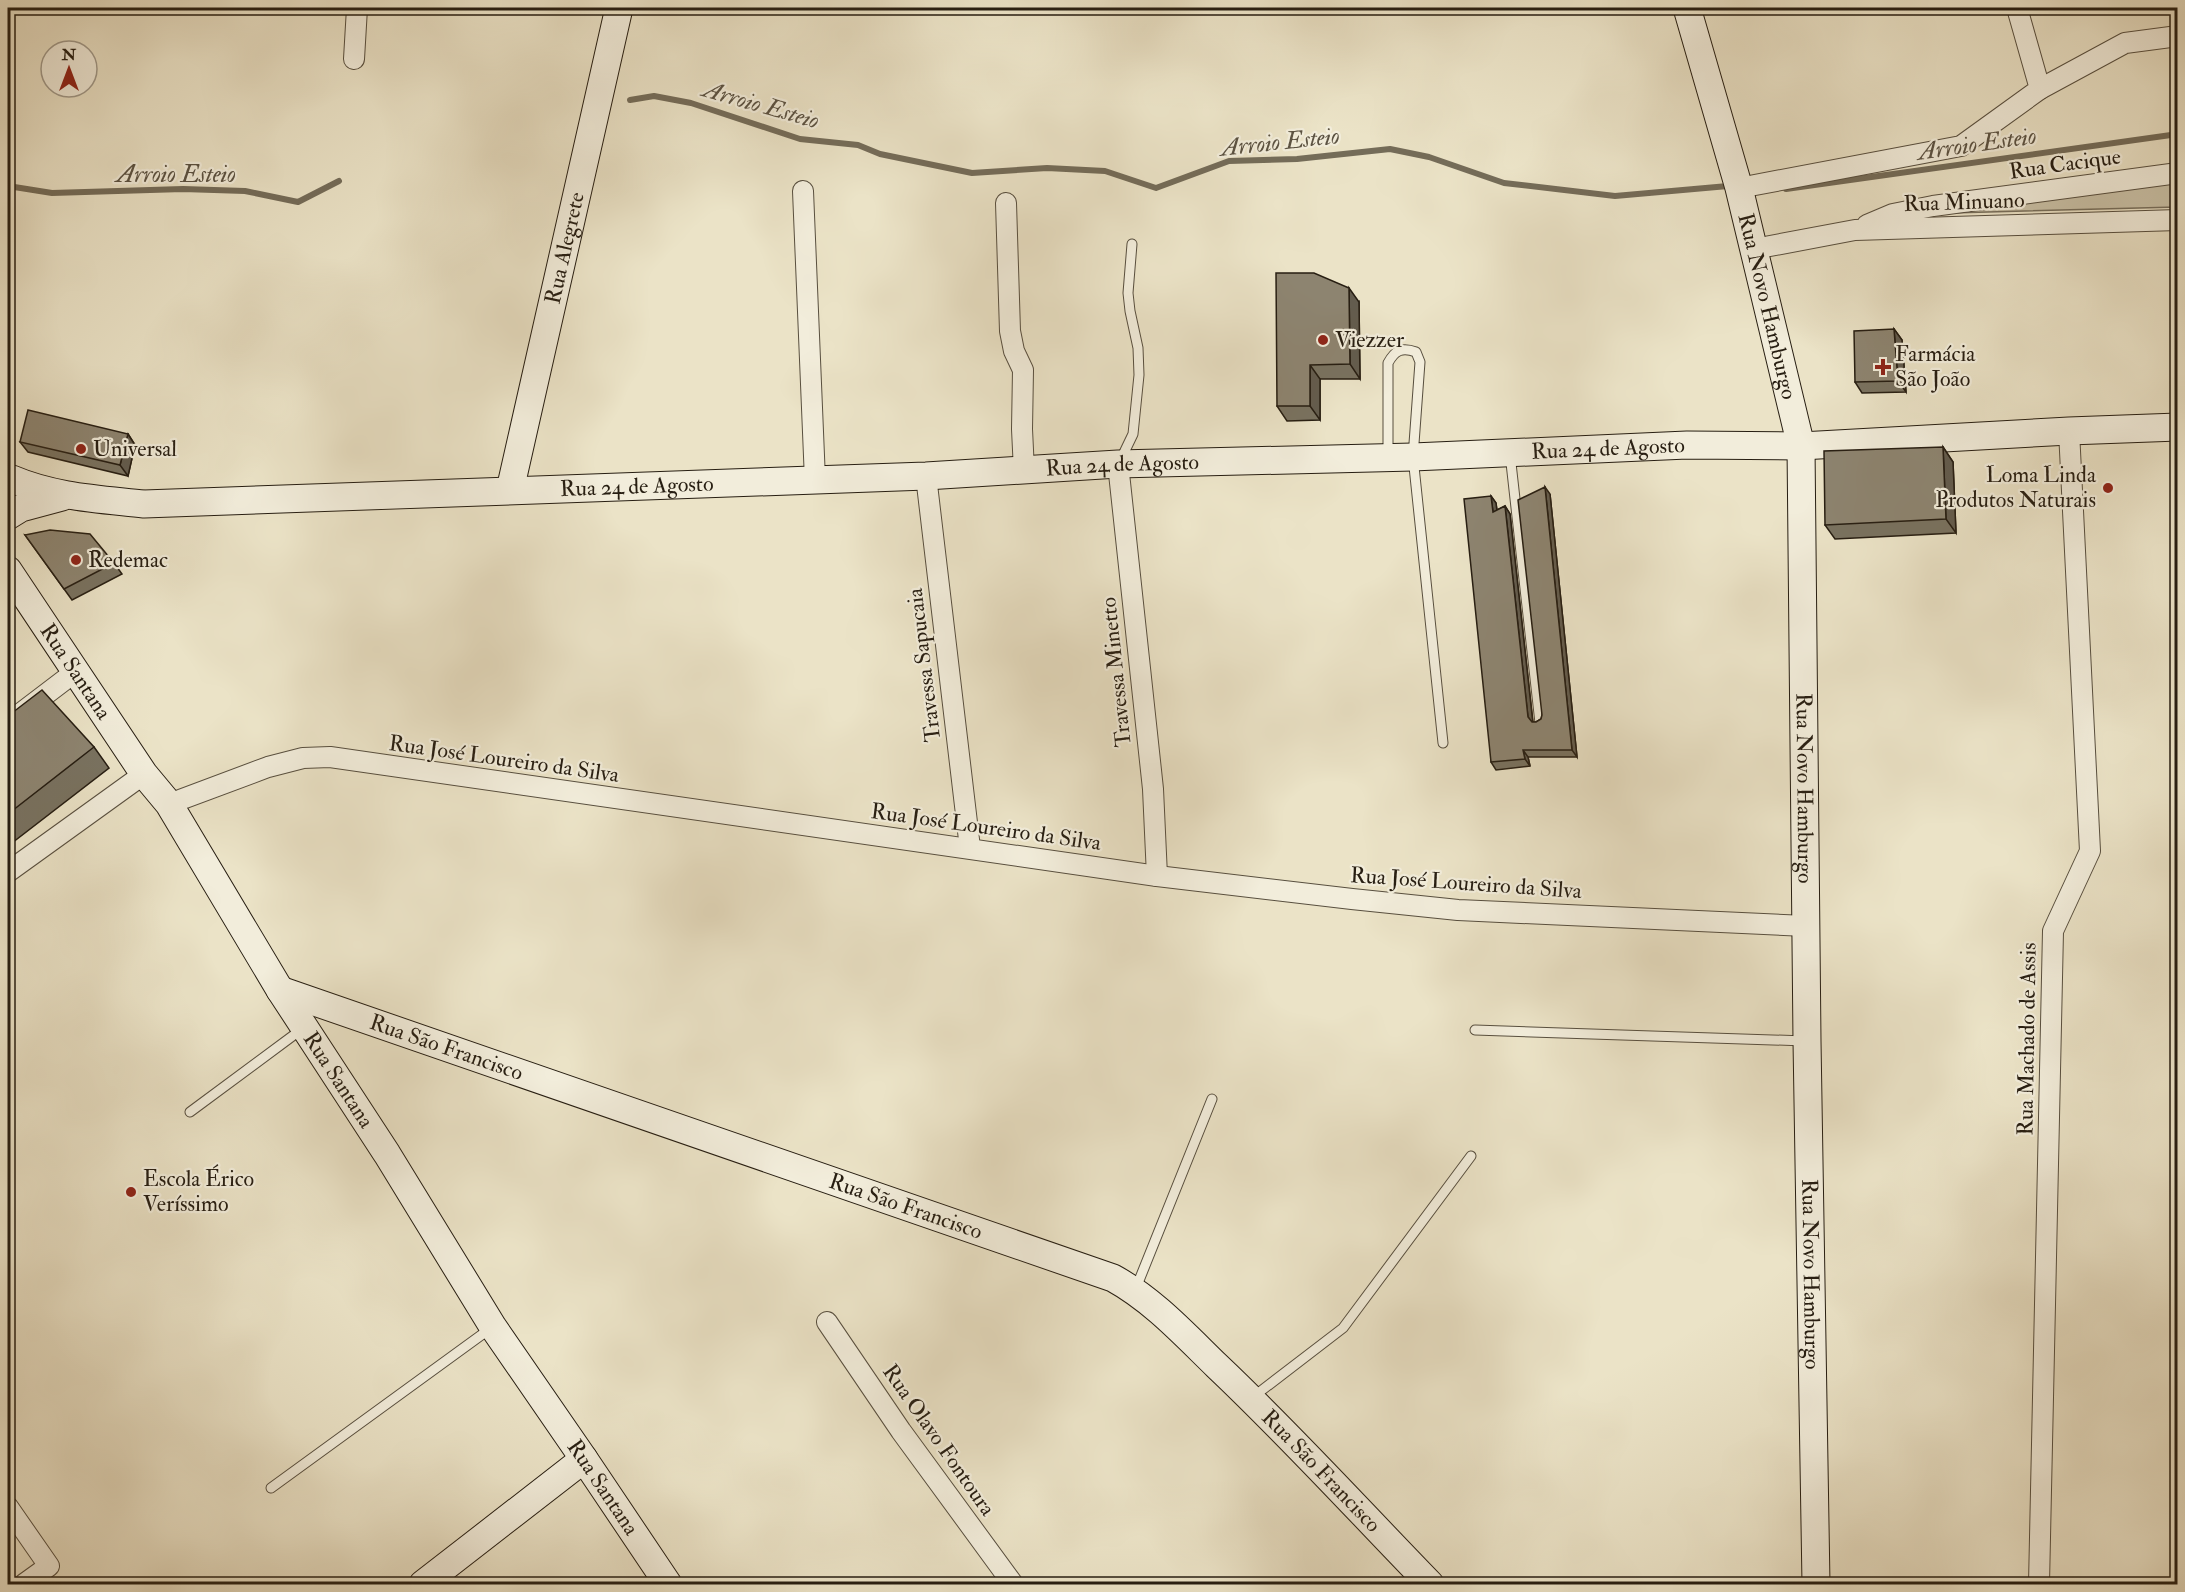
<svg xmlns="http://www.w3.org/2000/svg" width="2185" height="1592" viewBox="0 0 2185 1592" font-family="'IM FELL Double Pica',serif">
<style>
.green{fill:#cac2a8;stroke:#78705d;stroke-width:1.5}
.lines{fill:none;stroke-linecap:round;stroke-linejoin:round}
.stream{stroke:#746c59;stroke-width:6}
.lane-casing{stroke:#584f3f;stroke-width:11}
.street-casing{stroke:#584f3f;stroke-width:22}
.secondary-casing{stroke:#271e12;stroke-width:29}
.lane{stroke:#f2eddb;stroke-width:9}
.street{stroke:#f2eddb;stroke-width:20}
.secondary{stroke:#f2eddb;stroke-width:27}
.wall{fill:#797260;stroke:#271e12;stroke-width:1.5}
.shaded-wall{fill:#635c4e;stroke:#271e12;stroke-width:1.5}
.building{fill:#8d8470;stroke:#271e12;stroke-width:1.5}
.poi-dot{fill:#8f2418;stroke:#f2eddb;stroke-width:2}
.labels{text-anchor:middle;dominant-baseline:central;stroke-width:4.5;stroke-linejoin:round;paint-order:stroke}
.street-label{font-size:22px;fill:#271e12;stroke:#f2eddb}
.poi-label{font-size:22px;fill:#271e12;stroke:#f2eddb;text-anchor:start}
.water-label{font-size:24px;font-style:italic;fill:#5b5242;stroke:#f2eddb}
</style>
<rect width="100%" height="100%" fill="#ebe3c7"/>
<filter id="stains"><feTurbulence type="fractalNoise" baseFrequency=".00333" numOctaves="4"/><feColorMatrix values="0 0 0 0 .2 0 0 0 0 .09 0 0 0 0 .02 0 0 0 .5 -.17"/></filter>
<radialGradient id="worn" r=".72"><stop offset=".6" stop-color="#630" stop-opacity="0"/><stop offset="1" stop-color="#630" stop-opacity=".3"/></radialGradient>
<polygon class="green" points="2177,181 2177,207 1951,213"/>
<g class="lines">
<g class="stream">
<polyline points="630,100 654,96 691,103 800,139 858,145 880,154 972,173 1047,168 1105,171 1156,188 1229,161 1297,159 1390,149 1429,157 1504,183 1615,196 1728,186"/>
<polyline points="8,186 52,193 183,189 245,191 298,202 339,181"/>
<polyline points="1786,189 2178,134"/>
</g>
<defs>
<g id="lane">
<polyline points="1510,454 1540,723"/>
<path d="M1388,456V363C1395,350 1402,347 1416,352L1420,362L1413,457L1443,743"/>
<polyline points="1121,459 1133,434 1139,375 1138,348 1130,311 1128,293 1132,244"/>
<polyline points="1475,1030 1805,1041"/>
<polyline points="190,1112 302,1029"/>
<polyline points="1136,1288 1212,1099"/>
<polyline points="1253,1397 1343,1328 1471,1156"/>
<polyline points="271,1488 491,1328"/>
</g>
<g id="street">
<polyline points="354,59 357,8"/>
<polyline points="2040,89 2125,43 2178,36"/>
<polyline points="1739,188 1961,146 2040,89 2017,8"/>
<polyline points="803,191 815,480"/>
<polyline points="1006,203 1010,331 1014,351 1023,370 1022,429 1024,471"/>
<polyline points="1867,225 1893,214 1933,206 2178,173"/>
<polyline points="1754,249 1855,230 2178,220"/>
<polyline points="1118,464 1153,789 1157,876"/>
<polyline points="926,476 970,848"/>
<polyline points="8,723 75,672"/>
<polyline points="169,804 268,767 303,758 330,757 1157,876 1352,899 1458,910 1806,926"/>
<polyline points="8,872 144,774"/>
<polyline points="827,1322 901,1431 1013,1584"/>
<polyline points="8,1507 49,1566 24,1584"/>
<polyline points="2039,1584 2053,931 2090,851 2069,431"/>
</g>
<g id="secondary">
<path id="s1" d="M1687,8L1739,188L1801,446L1807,1041L1816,1584"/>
<path id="s2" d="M12,479C54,497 99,499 144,504L926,476L1118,464L1413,457L1687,445L1801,446L2069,431L2178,427"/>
<path id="s3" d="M510,490L619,8"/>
<polyline points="8,516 21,508 62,497"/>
<path id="s4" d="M8,570L144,774L169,804L280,990L387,1154L493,1327L584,1459L668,1584"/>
<path id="s5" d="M280,990L1113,1278C1153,1300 1184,1334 1217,1366C1291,1436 1359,1511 1430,1584"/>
<polyline points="423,1584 584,1459"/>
</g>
</defs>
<use href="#lane" class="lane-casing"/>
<use href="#street" class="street-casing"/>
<use href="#secondary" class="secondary-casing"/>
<use href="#lane" class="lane"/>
<use href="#street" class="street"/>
<use href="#secondary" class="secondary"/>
</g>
<g class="wall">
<polygon points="1359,302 1360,379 1320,379 1320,420 1287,421 1277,406"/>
<polygon points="1894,329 1902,340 1906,392 1862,393 1855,382"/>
<polygon points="128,434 135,445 128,476 28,452 20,442"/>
<polygon points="1943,447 1953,462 1956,533 1835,539 1825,525"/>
<polygon points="1550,494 1577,757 1528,757 1530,766 1496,770 1491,762 1491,496 1496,503 1497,510 1505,506 1510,514 1533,722 1536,722 1541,719 1542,715"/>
<polygon points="25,535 114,563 122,574 72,600"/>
<polygon points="8,716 94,747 109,768 8,846"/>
</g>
<g class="shaded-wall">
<polygon points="1349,288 1359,302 1360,379 1350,364"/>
<polygon points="1894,329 1902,340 1906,392 1898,381"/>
<polygon points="1310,365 1320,379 1320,420 1310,406"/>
<polygon points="128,434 135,445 128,476 120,465"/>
<polygon points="1943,447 1953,462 1956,533 1946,519"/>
<polygon points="1545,487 1550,494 1577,757 1572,750"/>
<polygon points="1491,496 1496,503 1498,520 1493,512"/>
<polygon points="1505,506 1510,514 1533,724 1528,717"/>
<polygon points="1523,750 1528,757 1530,766 1525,759"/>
</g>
<g class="building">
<polygon points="1276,273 1314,273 1349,288 1350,364 1310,365 1310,406 1277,406"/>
<polygon points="1894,329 1898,381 1855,382 1854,331"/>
<polygon points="28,410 128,434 120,465 20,442"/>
<polygon points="1943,447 1946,519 1825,525 1824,451"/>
<polygon points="1545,487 1572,750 1523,750 1525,759 1491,762 1464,499 1491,496 1493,512 1505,506 1528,717 1532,722 1536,722 1541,719 1542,715 1518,500"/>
<polygon points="50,530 90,534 114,563 64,589 25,535"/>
<polygon points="42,690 94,747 8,814 8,716"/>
</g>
<g class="poi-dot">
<circle cx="1323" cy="340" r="6"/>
<path d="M1880 358h6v6h6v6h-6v6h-6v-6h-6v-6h6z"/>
<circle cx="81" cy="449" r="6"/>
<circle cx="2108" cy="488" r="6"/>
<circle cx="76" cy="560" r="6"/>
<circle cx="131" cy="1192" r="6"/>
</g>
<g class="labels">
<g class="street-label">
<text transform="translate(2065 164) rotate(-8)">Rua Cacique</text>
<text transform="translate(1964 202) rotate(-2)">Rua Minuano</text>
<text stroke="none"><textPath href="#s3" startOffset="248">Rua Alegrete</textPath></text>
<text stroke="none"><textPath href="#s1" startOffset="309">Rua Novo Hamburgo</textPath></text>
<text stroke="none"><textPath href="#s2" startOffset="1600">Rua 24 de Agosto</textPath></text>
<text stroke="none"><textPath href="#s2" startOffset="1114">Rua 24 de Agosto</textPath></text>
<text stroke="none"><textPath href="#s2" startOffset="628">Rua 24 de Agosto</textPath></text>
<text transform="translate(924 665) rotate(-97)">Travessa Sapucaia</text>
<text stroke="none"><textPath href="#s4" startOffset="122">Rua Santana</textPath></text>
<text transform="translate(1116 672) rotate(-96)">Travessa Minetto</text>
<text transform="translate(504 759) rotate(8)">Rua José Loureiro da Silva</text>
<text stroke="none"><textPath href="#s1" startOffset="795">Rua Novo Hamburgo</textPath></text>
<text transform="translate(986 827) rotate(8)">Rua José Loureiro da Silva</text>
<text transform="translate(1466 883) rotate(4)">Rua José Loureiro da Silva</text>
<text transform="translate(2027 1039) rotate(-89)">Rua Machado de Assis</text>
<text stroke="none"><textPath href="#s5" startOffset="176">Rua São Francisco</textPath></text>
<text stroke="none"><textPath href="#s4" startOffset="608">Rua Santana</textPath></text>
<text stroke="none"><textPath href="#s5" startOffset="662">Rua São Francisco</textPath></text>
<text stroke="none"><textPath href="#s1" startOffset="1281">Rua Novo Hamburgo</textPath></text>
<text transform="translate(939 1440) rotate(55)">Rua Olavo Fontoura</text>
<text stroke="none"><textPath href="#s5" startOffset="1166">Rua São Francisco</textPath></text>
<text stroke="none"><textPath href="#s4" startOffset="1094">Rua Santana</textPath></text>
</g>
<g class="poi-label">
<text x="1335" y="340">Viezzer</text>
<text x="1895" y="354">Farmácia<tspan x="1895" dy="25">São João</tspan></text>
<text x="93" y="449">Universal</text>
<text x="2096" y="475" text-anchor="end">Loma Linda<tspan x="2096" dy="25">Produtos Naturais</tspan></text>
<text x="88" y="560">Redemac</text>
<text x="143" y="1179">Escola Érico<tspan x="143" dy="25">Veríssimo</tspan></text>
</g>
<g class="water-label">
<text transform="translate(761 105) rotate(16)">Arroio Esteio</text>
<text transform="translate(1280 142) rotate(-6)">Arroio Esteio</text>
<text transform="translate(1977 144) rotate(-8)">Arroio Esteio</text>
<text x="176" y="174">Arroio Esteio</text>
</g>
</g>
<rect width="2185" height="1592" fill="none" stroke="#ebe3c7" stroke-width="30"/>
<rect x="9" y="9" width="2167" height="1574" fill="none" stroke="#271e12" stroke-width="3"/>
<rect x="15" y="15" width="2155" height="1562" fill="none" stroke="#271e12" stroke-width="1.5"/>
<g transform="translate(69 69)"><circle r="28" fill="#f2eddb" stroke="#a19a8b" stroke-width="1.5"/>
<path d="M0-4.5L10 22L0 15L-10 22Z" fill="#8f2418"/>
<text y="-9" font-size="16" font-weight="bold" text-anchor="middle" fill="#271e12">N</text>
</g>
<rect width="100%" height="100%" filter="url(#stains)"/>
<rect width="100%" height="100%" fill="url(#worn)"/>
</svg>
